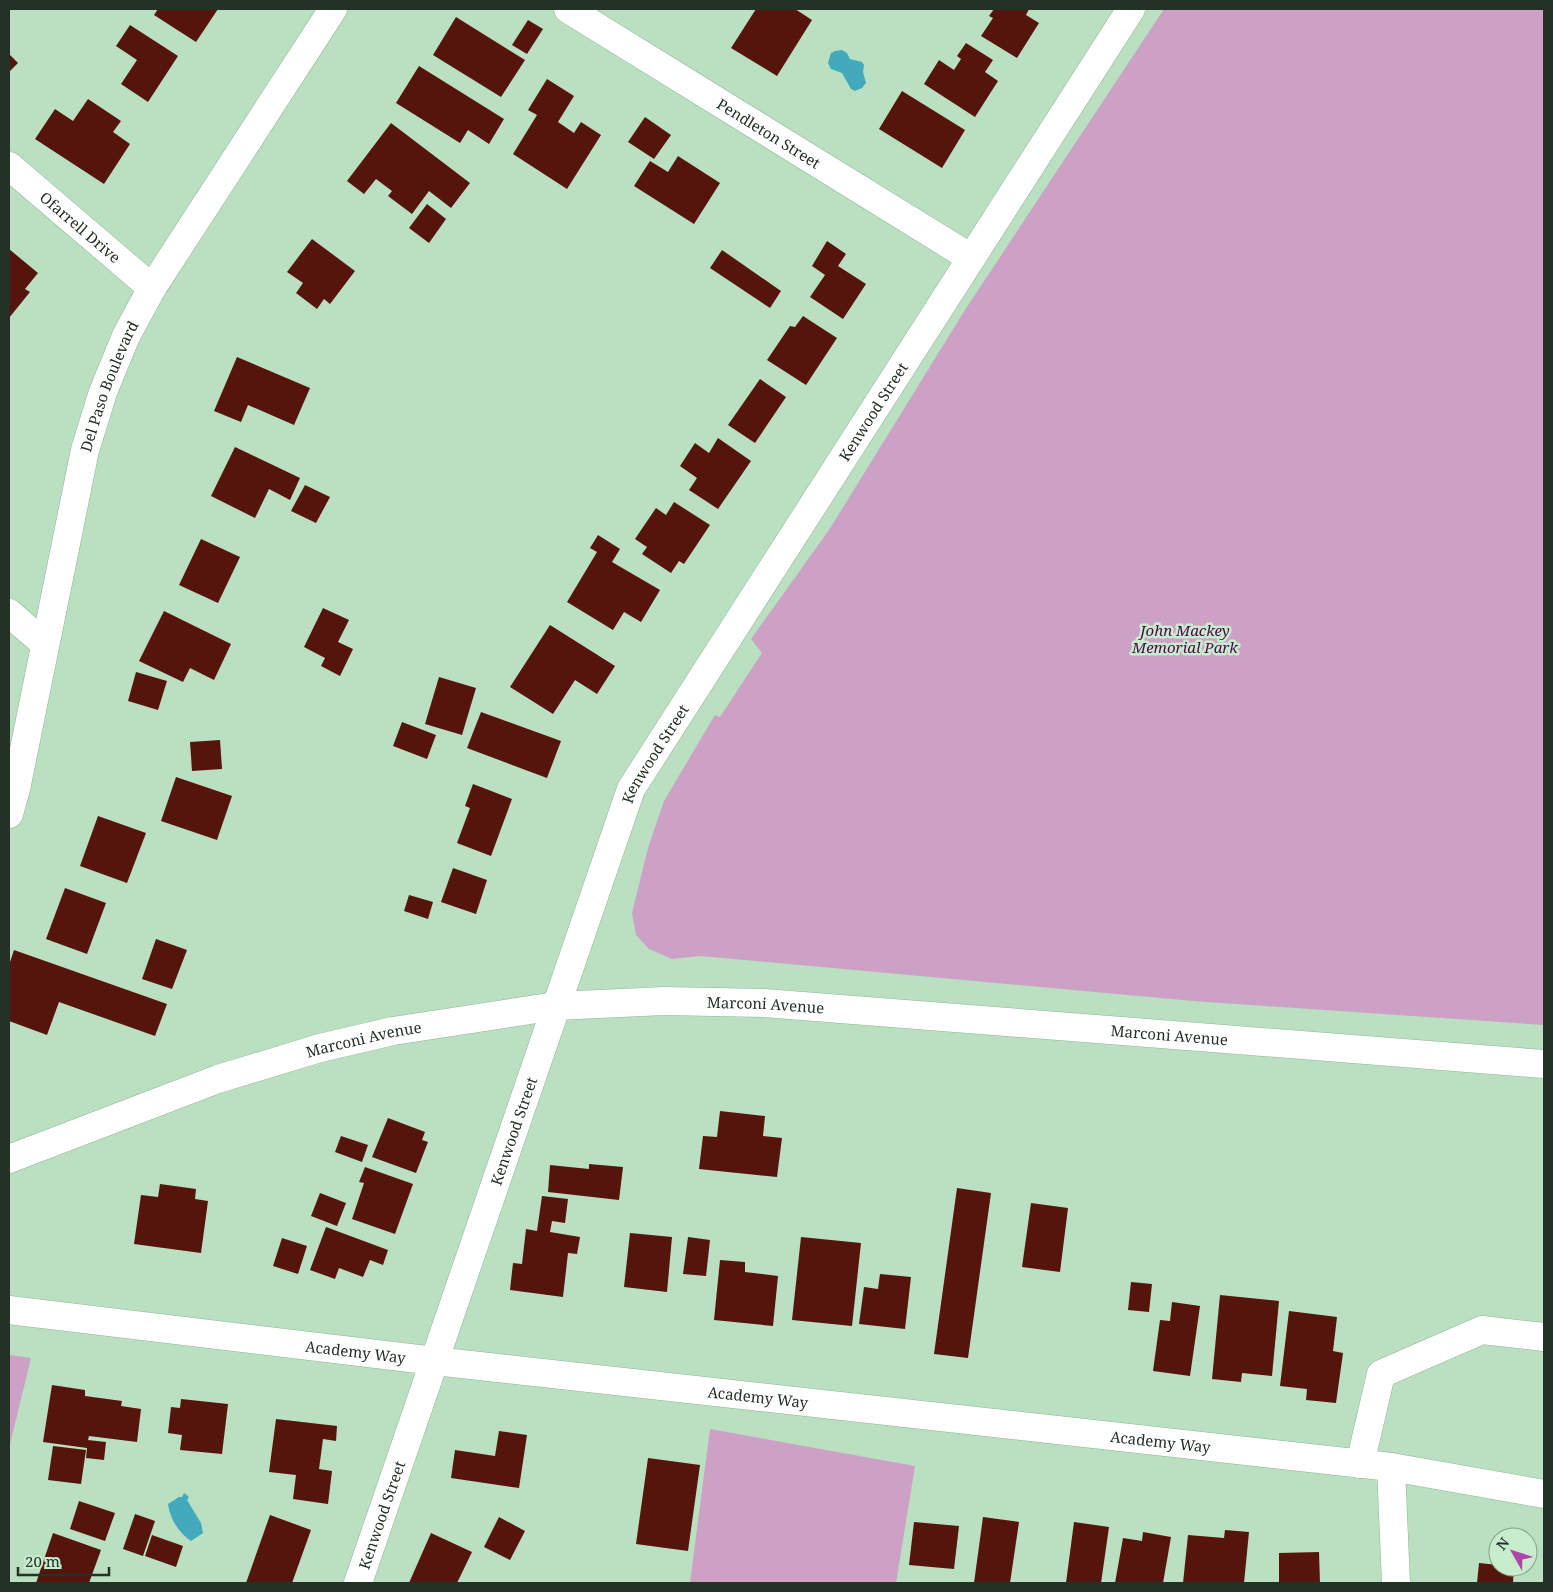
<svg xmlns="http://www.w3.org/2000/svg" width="1553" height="1592" viewBox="0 0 1553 1592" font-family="'Noto Serif',serif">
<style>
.green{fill:#cda0c6}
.water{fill:#42aabc}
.building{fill:#56150c}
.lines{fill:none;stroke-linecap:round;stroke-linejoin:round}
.minor-casing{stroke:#91b598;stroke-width:29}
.major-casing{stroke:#91b598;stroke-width:29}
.minor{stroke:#fff;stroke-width:28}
.major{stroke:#fff;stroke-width:28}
.labels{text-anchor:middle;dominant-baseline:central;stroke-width:5;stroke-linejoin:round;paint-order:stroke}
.street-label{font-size:15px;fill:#233126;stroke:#c7ecce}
.park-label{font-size:15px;font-style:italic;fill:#4d0549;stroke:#c7ecce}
</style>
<rect width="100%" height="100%" fill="#badfc1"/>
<g class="green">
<polygon points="1164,9 1544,9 1544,1025 1193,1001 701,956 672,959 649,949 636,935 632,913 648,848 664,801 715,715 720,717 762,653 751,639 829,530 965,310"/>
<polygon points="9,1355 31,1358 9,1448"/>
<polygon points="710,1429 915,1466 896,1583 690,1583"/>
</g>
<g class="water">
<polygon points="842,50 847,53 850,59 862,62 864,65 863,72 866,83 862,88 855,91 851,89 842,73 831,69 828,63 831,53 835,51"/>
<path d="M184,1493L189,1497L187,1500L201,1523L203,1533L191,1541C179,1533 170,1519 168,1504L179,1497H182Z"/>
</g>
<g class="building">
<polygon points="158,9 218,9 196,42 154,15"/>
<polygon points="756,9 795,9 812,20 777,76 731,48"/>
<polygon points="994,9 1029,9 1026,15 1039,23 1017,58 981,36 993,18 989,16"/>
<polygon points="456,17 525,60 501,97 433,55"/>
<polygon points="528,20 543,29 527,54 512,45"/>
<polygon points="130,25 178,56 148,102 121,84 137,60 116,46"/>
<polygon points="966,43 993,60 985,72 998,81 975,117 924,84 939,60 954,70 961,59 957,56"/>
<polygon points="9,54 18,63 9,72"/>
<polygon points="419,66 504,119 489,144 468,130 460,143 396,103"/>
<polygon points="547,79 574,96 558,122 574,133 581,122 601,135 567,189 513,154 537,115 528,110"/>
<polygon points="902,91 965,130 942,168 879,129"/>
<polygon points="88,99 121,121 113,132 130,144 104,184 35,139 55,109 73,121"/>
<polygon points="645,117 671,135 654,159 628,142"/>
<polygon points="391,123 470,183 451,208 429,191 412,214 388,196 392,191 376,179 364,194 347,181"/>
<polygon points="678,156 720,183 694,224 634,186 650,161 668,172"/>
<polygon points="427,204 446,219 429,243 409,228"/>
<polygon points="312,239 355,271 330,304 324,299 317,309 296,293 303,283 287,272"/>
<polygon points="827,241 846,254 838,266 866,284 843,319 810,297 825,275 812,266"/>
<polygon points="9,249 38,273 25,289 30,292 9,318"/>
<polygon points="722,250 781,291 770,308 710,268"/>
<polygon points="803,316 837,338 806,385 767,360 790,326 795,327"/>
<polygon points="237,357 310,388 294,425 248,405 241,422 214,411"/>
<polygon points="760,379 786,397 755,443 728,425"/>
<polygon points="718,438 751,461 718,509 689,490 697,478 680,466 695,443 709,453"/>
<polygon points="235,447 300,478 290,500 269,489 255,518 211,496"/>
<polygon points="305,485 330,497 316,523 291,511"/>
<polygon points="674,502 710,525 684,564 679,561 671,573 642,554 647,547 635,539 656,508 666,515"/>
<polygon points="598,535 620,549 612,562 660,590 641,622 624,612 613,630 567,602 597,552 590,548"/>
<polygon points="201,539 240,557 218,603 179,585"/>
<polygon points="323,608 349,620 338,642 353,649 340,676 321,666 325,658 304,647"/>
<polygon points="164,611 231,644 214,680 190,668 183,682 139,661"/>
<polygon points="550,625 615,666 597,694 575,680 553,714 510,687"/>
<polygon points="136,672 167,681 158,710 128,701"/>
<polygon points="439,677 476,688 462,735 425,724"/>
<polygon points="481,712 561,741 547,778 467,748"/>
<polygon points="402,722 436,735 427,759 393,746"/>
<polygon points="220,740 222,769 192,771 190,742"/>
<polygon points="176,777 232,796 217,840 161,821"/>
<polygon points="473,784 512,799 491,856 457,843 470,808 465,806"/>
<polygon points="98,816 146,833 127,883 80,866"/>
<polygon points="453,868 487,880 476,914 441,902"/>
<polygon points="65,888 106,903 87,954 46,939"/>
<polygon points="409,895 433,902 428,919 404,911"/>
<polygon points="156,939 187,950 172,989 142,979"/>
<polygon points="14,950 167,1004 155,1036 59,1002 47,1035 9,1021 9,965"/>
<polygon points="720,1111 765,1116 763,1136 782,1138 777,1177 699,1169 703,1136 717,1137"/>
<polygon points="388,1118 425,1132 422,1140 428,1142 416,1173 372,1157"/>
<polygon points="341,1136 368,1145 362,1162 335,1152"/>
<polygon points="589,1164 623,1167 619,1200 548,1192 550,1165 589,1169"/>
<polygon points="365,1167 413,1184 395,1234 352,1219 364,1183 359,1182"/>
<polygon points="160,1184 196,1189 195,1199 208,1201 201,1253 134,1244 141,1195 158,1197"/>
<polygon points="957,1188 991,1193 968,1358 934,1354"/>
<polygon points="320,1193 346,1203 337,1226 311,1216"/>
<polygon points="542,1196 568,1199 565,1223 552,1221 550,1232 580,1237 577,1254 568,1253 563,1297 510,1290 513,1263 522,1264 526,1229 537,1231"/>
<polygon points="1031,1203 1068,1208 1060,1272 1022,1267"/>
<polygon points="326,1227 388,1250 383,1265 370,1260 363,1277 339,1268 335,1279 310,1270"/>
<polygon points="630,1233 672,1237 667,1292 624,1287"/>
<polygon points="688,1237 710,1240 706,1276 683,1274"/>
<polygon points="801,1237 861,1243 852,1326 792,1320"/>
<polygon points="282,1238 307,1246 298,1274 273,1266"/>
<polygon points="720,1260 745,1262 745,1272 778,1276 773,1326 714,1320"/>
<polygon points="880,1274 911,1277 905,1329 859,1324 864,1287 878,1289"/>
<polygon points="1131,1282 1152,1284 1149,1312 1128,1310"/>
<polygon points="1220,1295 1279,1301 1272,1376 1242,1373 1241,1382 1212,1379"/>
<polygon points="1172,1302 1200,1306 1190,1376 1153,1371 1160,1320 1170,1321"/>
<polygon points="1289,1311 1337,1317 1333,1351 1343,1353 1336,1403 1306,1400 1307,1389 1280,1386"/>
<polygon points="52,1385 85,1390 85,1396 122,1401 121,1406 141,1409 137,1442 89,1436 88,1440 106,1442 104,1460 86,1458 87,1448 43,1442"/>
<polygon points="181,1399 228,1404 222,1454 180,1450 182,1435 168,1433 171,1407 180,1408"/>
<polygon points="276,1419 337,1426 336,1441 323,1439 319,1469 332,1471 328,1504 293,1499 296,1475 269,1472"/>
<polygon points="499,1431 527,1435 519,1488 451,1478 455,1450 495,1456"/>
<polygon points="53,1446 86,1450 81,1484 48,1480"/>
<polygon points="648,1458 700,1465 688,1551 636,1544"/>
<polygon points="79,1501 115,1513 105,1541 70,1529"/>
<polygon points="135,1514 155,1521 143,1556 123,1549"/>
<polygon points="270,1515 311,1530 292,1583 246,1583"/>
<polygon points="499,1517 525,1531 510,1560 484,1547"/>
<polygon points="983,1517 1019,1522 1010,1583 974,1583"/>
<polygon points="914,1522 959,1526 954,1569 909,1565"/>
<polygon points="1074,1522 1109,1527 1101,1583 1066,1583"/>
<polygon points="1225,1530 1249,1532 1244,1583 1183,1583 1188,1535 1224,1538"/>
<polygon points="1143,1532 1171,1537 1163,1583 1115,1583 1123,1538 1142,1541"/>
<polygon points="53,1533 101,1550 89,1583 36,1583"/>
<polygon points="431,1533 472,1552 457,1583 409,1583"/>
<polygon points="152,1535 183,1546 176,1567 145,1556"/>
<polygon points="1319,1552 1320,1583 1279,1583 1279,1553"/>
<polygon points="1479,1563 1498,1565 1498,1567 1514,1567 1513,1583 1477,1583"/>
</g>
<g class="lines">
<defs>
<g id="minor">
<path id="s1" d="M568,9L971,258"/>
<path id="s2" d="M9,166L152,288"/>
<polyline points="9,613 45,644"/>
<path id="s3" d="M9,814L16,789L85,450L103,392L126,336L152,288L333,9"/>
<path id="s4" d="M9,1310L435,1361L1391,1467L1544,1494"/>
<polyline points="1360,1464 1381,1374 1482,1330 1544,1337"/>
<polyline points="1391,1467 1396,1583"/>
<path id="s5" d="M358,1583L631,789L1131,9"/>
</g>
<g id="major">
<path id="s6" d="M9,1159L218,1079L320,1048L393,1031L556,1006L664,1001L764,1003L1544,1064"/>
</g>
</defs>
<use href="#minor" class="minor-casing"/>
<use href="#major" class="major-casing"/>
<use href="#minor" class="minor"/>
<use href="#major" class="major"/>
</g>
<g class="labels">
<g class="street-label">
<text stroke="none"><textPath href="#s1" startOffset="236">Pendleton Street</textPath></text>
<text stroke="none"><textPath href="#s2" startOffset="94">Ofarrell Drive</textPath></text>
<text stroke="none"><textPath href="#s3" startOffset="440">Del Paso Boulevard</textPath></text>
<text stroke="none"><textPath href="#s5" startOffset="1288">Kenwood Street</textPath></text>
<text stroke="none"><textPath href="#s5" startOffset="882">Kenwood Street</textPath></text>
<text stroke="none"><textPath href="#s6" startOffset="780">Marconi Avenue</textPath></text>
<text stroke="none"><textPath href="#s6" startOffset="1185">Marconi Avenue</textPath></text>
<text stroke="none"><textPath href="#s6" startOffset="375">Marconi Avenue</textPath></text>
<text stroke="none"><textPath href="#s5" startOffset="478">Kenwood Street</textPath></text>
<text stroke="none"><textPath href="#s4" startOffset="349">Academy Way</textPath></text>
<text stroke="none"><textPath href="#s4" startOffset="754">Academy Way</textPath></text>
<text stroke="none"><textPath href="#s4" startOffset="1159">Academy Way</textPath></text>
<text stroke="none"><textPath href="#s5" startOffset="72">Kenwood Street</textPath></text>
</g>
<g class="park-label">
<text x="1185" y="630">John Mackey<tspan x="1185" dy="17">Memorial Park</tspan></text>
</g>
</g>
<rect width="1553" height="1592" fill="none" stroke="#233126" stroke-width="20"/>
<g transform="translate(1513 1552) rotate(309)"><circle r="24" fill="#c7ecce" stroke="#85a18b"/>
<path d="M0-4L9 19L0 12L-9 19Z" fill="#b045a7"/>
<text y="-8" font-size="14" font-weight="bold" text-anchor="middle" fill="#233126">N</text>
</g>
<path d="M18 1567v8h91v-8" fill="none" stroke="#233126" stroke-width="2.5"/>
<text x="25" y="1567" font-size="15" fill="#233126" stroke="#c7ecce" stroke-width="4" paint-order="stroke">20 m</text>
</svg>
